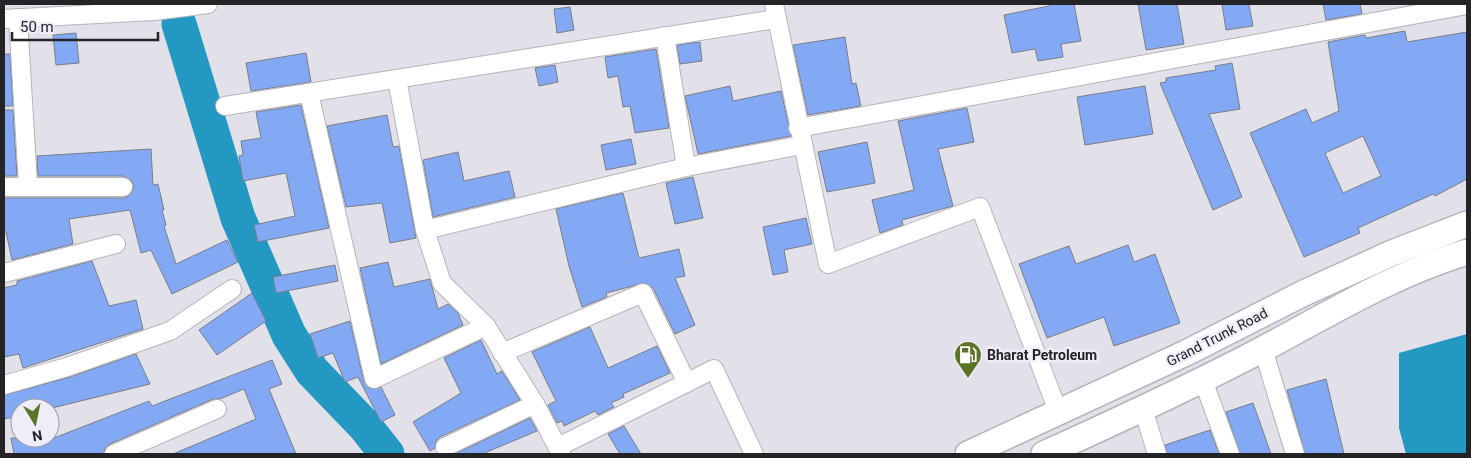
<svg xmlns="http://www.w3.org/2000/svg" width="1471" height="458" viewBox="0 0 1471 458" font-family="Roboto,sans-serif">
<style>
.water{fill:#2398c3}
.lines{fill:none;stroke-linecap:round;stroke-linejoin:round}
.river{stroke:#2398c3;stroke-width:35}
.building{fill:#84a9f4;stroke:#797e86;fill-rule:evenodd}
.minor-casing{stroke:#b6b3bd;stroke-width:20}
.secondary-casing{stroke:#b6b3bd;stroke-width:28}
.minor{stroke:#fff;stroke-width:18}
.secondary{stroke:#fff;stroke-width:25}
.labels{text-anchor:middle;dominant-baseline:central;stroke-width:5;stroke-linejoin:round;paint-order:stroke}
.street-label{font-size:14px;fill:#242326;stroke:#efedf7}
.poi-label{font-size:14px;font-weight:bold;fill:#242326;stroke:#efedf7;text-anchor:start}
</style>
<rect width="100%" height="100%" fill="#e2e0e9"/>
<polygon class="water" points="1467,334 1467,454 1406,454 1399,428 1399,353"/>
<g class="lines">
<polyline class="river" points="179,24 238,218 289,335 312,371 364,425 387,454"/>
</g>
<g class="building">
<polygon points="1049,4 1074,4 1081,41 1061,44 1063,57 1038,61 1035,49 1012,53 1004,15 1049,6"/>
<polygon points="1138,4 1177,4 1184,44 1146,50"/>
<polygon points="1222,4 1249,4 1253,26 1226,30"/>
<polygon points="1323,4 1360,4 1362,14 1326,20"/>
<polygon points="570,7 574,30 557,33 554,9"/>
<path d="M1405,31L1407,42L1467,32V179L1435,196L1433,194L1358,228L1360,233L1304,257L1250,133L1306,109L1312,123L1339,111L1328,42L1365,35L1366,38ZM1363,136L1381,176L1343,193L1325,153Z"/>
<polygon points="76,33 79,63 56,65 53,35"/>
<polygon points="845,37 852,84 856,83 861,106 808,115 793,45"/>
<polygon points="700,42 702,61 680,64 677,45"/>
<polygon points="656,49 669,128 635,133 630,106 623,107 618,76 608,78 605,57"/>
<polygon points="306,53 311,82 251,91 246,63"/>
<polygon points="4,54 10,54 13,106 4,106"/>
<polygon points="1232,63 1240,109 1209,114 1242,197 1213,210 1160,83 1166,82 1166,78 1216,70 1215,66"/>
<polygon points="555,65 558,82 539,86 535,68"/>
<polygon points="730,86 733,101 781,91 791,136 698,154 685,96"/>
<polygon points="1145,86 1153,134 1085,145 1077,97"/>
<polygon points="301,105 329,228 258,242 254,225 295,216 286,173 243,181 239,156 243,155 241,141 261,138 256,112"/>
<polygon points="967,108 974,142 938,149 953,206 902,220 903,225 880,233 872,200 914,190 898,121"/>
<polygon points="4,110 13,110 17,176 4,176"/>
<polygon points="387,115 393,147 399,146 416,238 390,243 382,203 346,207 327,126"/>
<polygon points="631,139 636,164 606,170 601,145"/>
<polygon points="867,142 875,183 827,192 818,152"/>
<polygon points="151,149 153,185 158,184 164,210 162,210 166,225 164,226 176,264 227,240 238,262 172,294 151,250 141,253 130,210 69,219 73,244 12,260 6,232 4,232 4,198 123,198 129,196 134,187 132,181 123,176 38,176 37,156"/>
<polygon points="458,152 464,181 509,171 515,197 433,217 423,160"/>
<polygon points="693,177 703,218 675,224 666,183"/>
<polygon points="623,193 639,258 679,249 685,276 675,278 695,325 675,334 653,288 645,283 606,293 607,297 582,307 569,266 556,209"/>
<polygon points="806,218 812,244 784,250 788,272 773,275 763,227"/>
<polygon points="1128,245 1134,262 1155,254 1180,323 1114,346 1104,317 1047,338 1019,264 1069,246 1076,264"/>
<polygon points="92,261 109,306 136,300 143,329 23,368 19,354 4,357 4,288 17,285 17,281"/>
<polygon points="388,262 394,287 430,279 438,309 448,304 458,313 463,325 381,364 360,268"/>
<polygon points="335,265 338,281 276,293 273,277"/>
<polygon points="252,293 266,321 217,355 199,330"/>
<polygon points="350,321 364,382 372,389 381,387 395,415 381,422 358,377 345,382 333,353 318,358 310,334"/>
<polygon points="590,327 608,368 657,346 670,373 623,394 624,397 611,403 614,407 598,415 595,411 564,426 562,421 557,423 548,405 556,401 532,352"/>
<polygon points="481,340 497,374 502,371 520,400 440,437 436,441 435,448 430,451 413,422 461,393 444,358"/>
<polygon points="136,354 150,384 52,408 20,408 20,416 4,419 4,395 70,377"/>
<polygon points="272,360 282,384 269,389 296,454 173,454 256,419 244,389 220,399 213,399 110,444 105,448 104,454 14,454 11,438 54,438 149,401 152,406"/>
<polygon points="1326,379 1344,454 1305,454 1287,390"/>
<polygon points="1253,403 1271,454 1240,454 1226,412"/>
<polygon points="530,418 537,431 482,454 455,454"/>
<polygon points="624,426 641,454 620,454 608,434"/>
<polygon points="1210,430 1219,454 1167,454 1165,445"/>
</g>
<g class="lines">
<defs>
<g id="minor">
<polyline points="774,4 828,264 980,207 1059,414"/>
<polyline points="18,18 28,185"/>
<polyline points="4,19 154,11 208,4"/>
<polyline points="665,36 686,167"/>
<polyline points="397,79 425,230 442,283 486,326 535,404 561,454"/>
<polyline points="309,93 374,379 486,326"/>
<polyline points="225,106 776,19"/>
<polyline points="798,128 1467,5"/>
<polyline points="4,187 123,187"/>
<polyline points="425,230 686,167 802,145"/>
<polyline points="4,273 116,244"/>
<polyline points="1263,349 1295,454"/>
<polyline points="502,353 643,293 687,383"/>
<polyline points="1203,380 1230,454"/>
<polyline points="4,385 67,367 170,331 232,289"/>
<polyline points="1143,409 1157,454"/>
<polyline points="445,447 535,404"/>
<polyline points="558,447 714,369 754,454"/>
<polyline points="114,454 217,409"/>
</g>
<g id="secondary">
<polyline points="968,454 1186,353 1304,293 1392,253 1467,224"/>
<path d="M1044,454C1117,421 1191,387 1263,349C1329,314 1394,274 1467,252"/>
</g>
</defs>
<use href="#minor" class="minor-casing"/>
<use href="#secondary" class="secondary-casing"/>
<use href="#minor" class="minor"/>
<use href="#secondary" class="secondary"/>
</g>
<defs>
<symbol id="fuel-pin" viewBox="-11 -11 22 30"><path d="M0 17L-7.5 6A9.5 9.5 0 1 1 7.5 6Z" fill="#5c7425" stroke="#efedf7"/><path d="M-5.5-6h7V0h2V4h1.3V-2.5L3-4.5l.8-.8L6-3V5H2.5V1h-1V6h-7ZM-4.2-4.7v3.2H.2V-4.7Z" fill="#fff"/></symbol>
</defs>
<g fill-rule="evenodd">
<use href="#fuel-pin" x="952" y="339" width="32" height="43"/>
</g>
<g class="labels">
<g class="street-label">
<text transform="translate(1217 337) rotate(-27)">Grand Trunk Road</text>
</g>
<g class="poi-label">
<text x="987" y="355">Bharat Petroleum</text>
</g>
</g>
<rect width="1471" height="458" fill="none" stroke="#242326" stroke-width="10"/>
<g transform="translate(35 423) rotate(170)"><circle r="24" fill="#efedf7" stroke="#9e9ca3"/>
<path d="M0-4L9 19L0 12L-9 19Z" fill="#5c7425"/>
<text y="-8" font-size="14" font-weight="bold" text-anchor="middle" fill="#242326">N</text>
</g>
<path d="M12 32v8h146v-8" fill="none" stroke="#242326" stroke-width="2.5"/>
<text x="20" y="32" font-size="15" fill="#242326" stroke="#efedf7" stroke-width="4" paint-order="stroke">50 m</text>
</svg>
